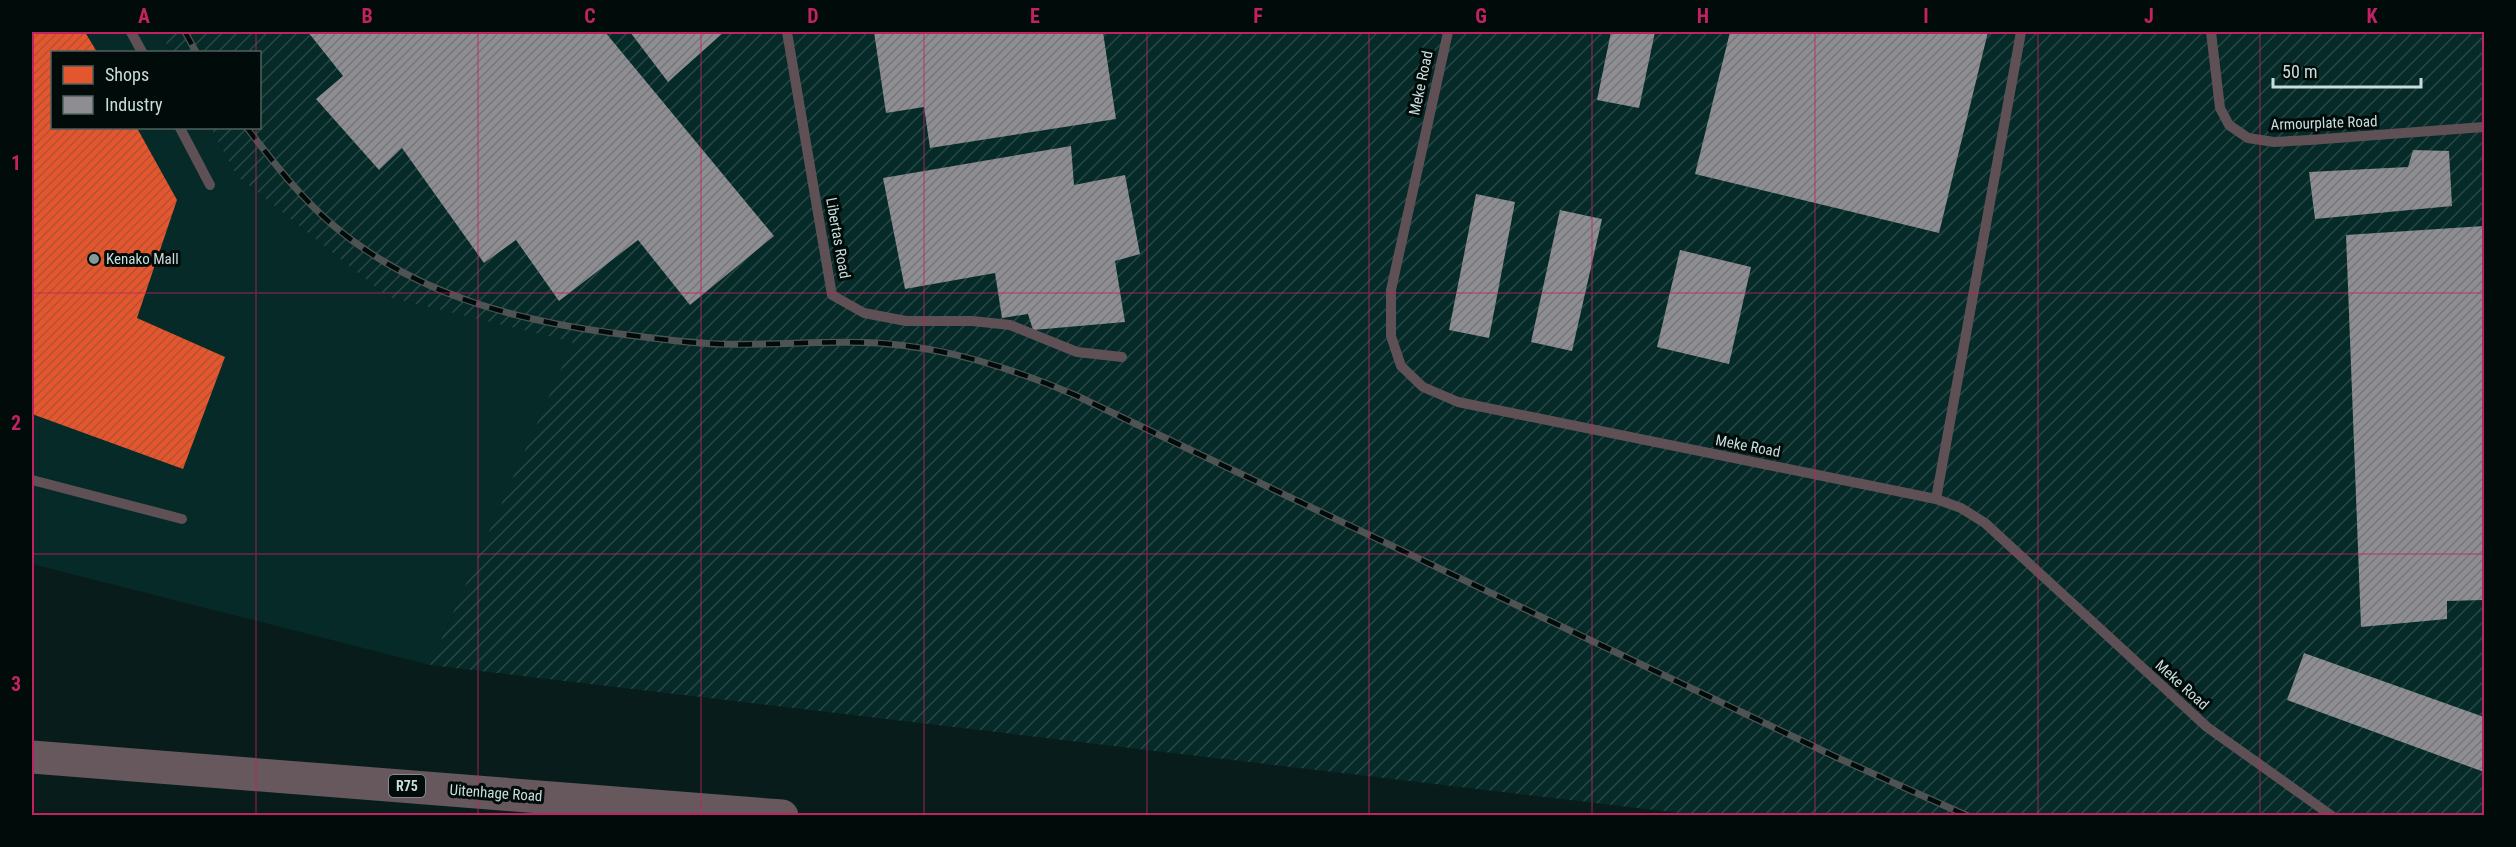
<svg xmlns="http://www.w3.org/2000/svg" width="2516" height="847" viewBox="0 0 2516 847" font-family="'Roboto Condensed',sans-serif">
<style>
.built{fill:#052a27}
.industrial{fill:url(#industrial-furrows)}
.shops{fill:url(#shops-hatch)}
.industry{fill:url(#industry-hatch)}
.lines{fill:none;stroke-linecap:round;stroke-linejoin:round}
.lane{stroke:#5e5054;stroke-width:10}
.primary{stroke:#66585d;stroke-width:33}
.rail-casing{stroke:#4f5353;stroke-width:7}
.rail{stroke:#010c0a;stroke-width:4.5;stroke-dasharray:14;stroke-linecap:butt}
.grid{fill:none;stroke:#c22261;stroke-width:1.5;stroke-opacity:0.55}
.poi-dot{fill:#859a98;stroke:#010c0a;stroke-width:2}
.labels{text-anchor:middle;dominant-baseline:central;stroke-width:6;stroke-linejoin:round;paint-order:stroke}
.shield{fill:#010c0a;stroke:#8d9e9c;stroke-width:1.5}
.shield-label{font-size:14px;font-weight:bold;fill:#c9dddb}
.street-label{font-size:15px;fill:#c9dddb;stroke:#010c0a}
.poi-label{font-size:15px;fill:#c9dddb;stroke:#010c0a;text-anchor:start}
.neatline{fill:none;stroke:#c22261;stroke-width:2}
.grid-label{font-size:20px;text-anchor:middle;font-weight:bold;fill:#c22261}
</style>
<defs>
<pattern id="industrial-furrows" width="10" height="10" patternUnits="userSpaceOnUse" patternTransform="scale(1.5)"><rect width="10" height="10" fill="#052a27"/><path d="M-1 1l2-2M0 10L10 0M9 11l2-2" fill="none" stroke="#284846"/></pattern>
<pattern id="shops-hatch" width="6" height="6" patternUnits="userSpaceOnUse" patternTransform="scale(1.5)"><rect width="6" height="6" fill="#e4572e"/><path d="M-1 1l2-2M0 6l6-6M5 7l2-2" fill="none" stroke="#b25134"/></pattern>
<pattern id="industry-hatch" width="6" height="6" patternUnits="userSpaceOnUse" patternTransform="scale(1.5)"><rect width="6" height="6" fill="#8d8d92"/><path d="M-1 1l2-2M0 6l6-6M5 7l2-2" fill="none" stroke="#75767a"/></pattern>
</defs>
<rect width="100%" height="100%" fill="#081d1b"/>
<polygon class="built" points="32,32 160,32 171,52 52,52 52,128 211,128 237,176 388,297 574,341 430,665 32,564"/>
<polygon class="industrial" points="160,32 2484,32 2484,815 1697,815 430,665 573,342 388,297 237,176 211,128 260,128 260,52 171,52"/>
<polygon class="shops" points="32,32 85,32 97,52 52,52 52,128 137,128 177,200 137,318 225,357 183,469 32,414"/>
<g class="industry">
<polygon points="308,32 605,32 774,236 690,305 638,240 559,301 516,240 484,263 402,148 379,170 316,99 343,76"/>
<polygon points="630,32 724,32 668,82"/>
<polygon points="874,32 1103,32 1116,119 930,148 924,107 886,113"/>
<polygon points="1611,32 1655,32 1639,108 1597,100"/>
<polygon points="1730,32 1988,32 1939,233 1695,174"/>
<polygon points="1071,146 1074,185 1125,175 1140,254 1115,261 1125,322 1033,330 1028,314 1002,318 995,273 905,289 883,178"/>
<polygon points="2413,150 2449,151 2452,206 2315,219 2309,172 2408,167"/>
<polygon points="1476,194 1515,202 1489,338 1449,330"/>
<polygon points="1560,210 1602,219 1572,351 1531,342"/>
<polygon points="2484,226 2484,600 2447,601 2447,619 2361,627 2346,235"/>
<polygon points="1680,250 1751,267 1729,364 1657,347"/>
<polygon points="2304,653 2484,717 2484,772 2287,700"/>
</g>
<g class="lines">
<g class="lane">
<polyline points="131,32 142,52"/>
<polyline points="787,32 832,295 864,313 906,321 972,321 1010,325 1077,352 1122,357"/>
<polyline points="1448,32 1391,290 1391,336 1401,366 1423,387 1458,402 1936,499 1961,508 1985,523 2207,727 2332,816"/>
<polyline points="2211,32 2220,108 2229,125 2248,138 2274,142 2310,140 2484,127"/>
<polyline points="180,128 210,185"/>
<polyline points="32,480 182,519"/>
<polyline points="1936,499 2021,32"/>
</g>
<polyline class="primary" points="32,757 782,816"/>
<defs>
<g id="rail">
<polyline points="185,32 196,52"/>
<path d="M247,128C274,163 300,197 334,226C418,297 522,322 628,335C659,339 689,343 719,344C772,346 825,340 878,343C948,348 1011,368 1075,395L1838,758L1968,816"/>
</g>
</defs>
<use href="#rail" class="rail-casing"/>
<use href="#rail" class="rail"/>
</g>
<path class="grid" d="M256,32V52M478,32V816M701,32V816M924,32V816M1147,32V816M1369,32V816M1592,32V816M1815,32V816M2038,32V816M2260,32V816M256,128V816M32,293H2484M32,554H2484"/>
<circle class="poi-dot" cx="94" cy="259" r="6"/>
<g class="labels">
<rect class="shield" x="389" y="775" width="36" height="22" rx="4.5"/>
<g class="shield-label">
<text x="407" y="786">R75</text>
</g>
<g class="street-label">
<text transform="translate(1421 83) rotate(-78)">Meke Road</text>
<text transform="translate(2324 123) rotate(-2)">Armourplate Road</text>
<text transform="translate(838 238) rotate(80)">Libertas Road</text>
<text transform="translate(1748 446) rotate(11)">Meke Road</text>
<text transform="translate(2182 685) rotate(42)">Meke Road</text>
<text transform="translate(496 793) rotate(4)">Uitenhage Road</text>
</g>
<g class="poi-label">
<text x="106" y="259">Kenako Mall</text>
</g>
</g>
<rect width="2516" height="847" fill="none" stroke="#010c0a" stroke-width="66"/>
<rect x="51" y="51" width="210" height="78" fill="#010c0a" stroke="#51605e" stroke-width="1.5"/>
<rect x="63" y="66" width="30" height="18" fill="#e4572e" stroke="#51605e" stroke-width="1.5"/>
<text x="105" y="81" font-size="18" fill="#c9dddb">Shops</text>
<rect x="63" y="96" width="30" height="18" fill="#8d8d92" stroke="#51605e" stroke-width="1.5"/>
<text x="105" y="111" font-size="18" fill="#c9dddb">Industry</text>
<path d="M2273 78v9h148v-9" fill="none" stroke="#c9dddb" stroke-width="3"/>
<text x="2282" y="78" font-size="18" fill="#c9dddb" stroke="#010c0a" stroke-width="4.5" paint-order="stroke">50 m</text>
<rect x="33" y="33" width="2450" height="781" class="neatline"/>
<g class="grid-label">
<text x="144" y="23">A</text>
<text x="367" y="23">B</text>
<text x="590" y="23">C</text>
<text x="813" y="23">D</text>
<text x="1035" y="23">E</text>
<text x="1258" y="23">F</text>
<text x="1481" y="23">G</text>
<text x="1703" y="23">H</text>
<text x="1926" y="23">I</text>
<text x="2149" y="23">J</text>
<text x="2372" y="23">K</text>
<text x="16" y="170">1</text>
<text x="16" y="430">2</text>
<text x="16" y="691">3</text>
</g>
</svg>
